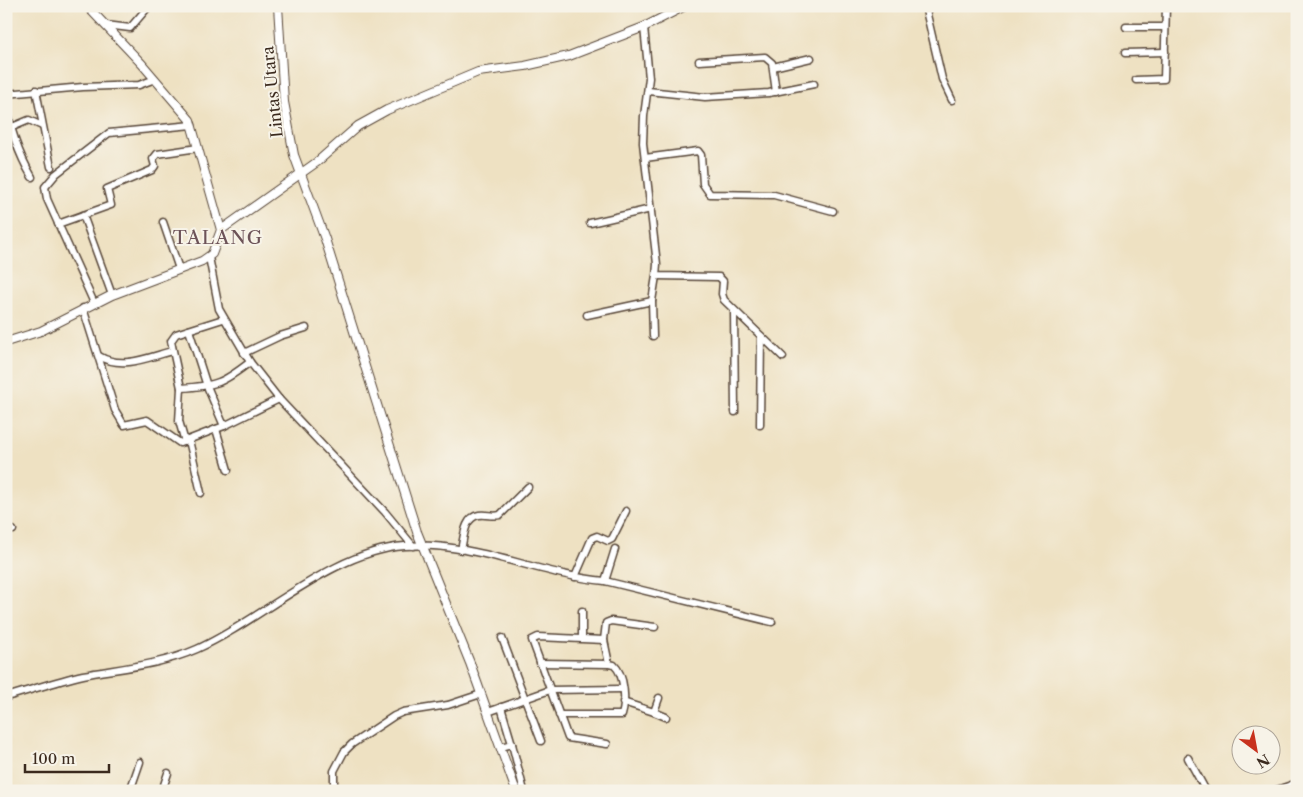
<svg xmlns="http://www.w3.org/2000/svg" width="1303" height="797" viewBox="0 0 1303 797" font-family="'Libre Caslon Text',serif">
<style>
.lines{fill:none;stroke-linecap:round;stroke-linejoin:round}
.minor-casing{stroke:#564537;stroke-width:9}
.tertiary-casing{stroke:#564537;stroke-width:10}
.minor{stroke:#fff;stroke-width:6}
.tertiary{stroke:#fff;stroke-width:8}
.labels{text-anchor:middle;dominant-baseline:central;stroke-width:4;stroke-linejoin:round;paint-order:stroke}
.street-label{font-size:16px;fill:#3b2a1e;stroke:#f7f3e8}
.quarter-label{font-size:19px;letter-spacing:1px;fill:#6d5358;stroke:#f7f3e8}
</style>
<rect width="100%" height="100%" fill="#f7f3e8"/>
<filter id="ink" filterUnits="userSpaceOnUse"><feTurbulence type="fractalNoise" baseFrequency=".02" numOctaves="2"/><feDisplacementMap in="SourceGraphic" scale="10" xChannelSelector="R" yChannelSelector="G"/><feConvolveMatrix kernelMatrix="1 2 1 2 8 2 1 2 1" color-interpolation-filters="sRGB"/></filter>
<filter id="wash" filterUnits="userSpaceOnUse"><feTurbulence type="fractalNoise" baseFrequency=".0096" numOctaves="4" result="noise"/><feDisplacementMap in="SourceGraphic" scale="20" xChannelSelector="R" yChannelSelector="G"/><feGaussianBlur stdDeviation="1.12" result="paint"/><feColorMatrix in="noise" values="0 0 0 0 0 0 0 0 0 0 0 0 0 0 0 0 0 1.4 0 .05"/><feComposite in="paint" operator="in"/></filter>
<g filter="url(#wash)">
<rect width="100%" height="100%" fill="#eee1c2"/>
</g>
<g filter="url(#ink)">
<g class="lines">
<defs>
<g id="minor">
<polyline points="925,6 942,79 952,100"/>
<polyline points="106,25 130,28 149,6"/>
<polyline points="644,27 649,78 644,116 643,143 657,264 656,276 719,277 723,281 722,294 724,300 783,357"/>
<polyline points="1126,27 1165,27"/>
<polyline points="1125,53 1165,52"/>
<polyline points="699,61 765,57 772,63 776,92"/>
<polyline points="773,67 811,58"/>
<polyline points="1136,80 1164,79 1166,6"/>
<polyline points="36,90 51,167"/>
<polyline points="648,91 705,97 769,93 814,84"/>
<polyline points="6,94 83,87 139,85 155,79"/>
<path d="M6,102C10,130 18,153 32,177"/>
<polyline points="10,128 29,120 42,126"/>
<polyline points="645,158 698,151 701,155 703,184 710,194 774,195 833,211"/>
<polyline points="83,215 112,295"/>
<polyline points="163,222 179,269"/>
<polyline points="590,223 651,209"/>
<polyline points="58,224 111,205 107,189 152,170 155,166 153,159 157,154 198,148"/>
<polyline points="209,257 219,309 250,362 279,399 385,512 413,546"/>
<polyline points="94,303 47,199 45,187 56,174 109,133 192,125"/>
<polyline points="83,308 115,410 124,425 147,420 180,443 224,426 279,399"/>
<polyline points="734,311 735,412"/>
<polyline points="587,315 652,301"/>
<polyline points="189,330 207,386 224,426"/>
<polyline points="653,336 652,301 656,276"/>
<polyline points="244,353 280,336 306,328"/>
<path d="M99,356C122,370 149,357 172,351"/>
<path d="M181,388C216,386 223,383 250,362"/>
<polyline points="760,425 761,336"/>
<polyline points="216,429 228,470"/>
<polyline points="189,440 201,493"/>
<polyline points="185,442 179,421 181,388 171,341 176,334 182,332 223,319"/>
<polyline points="6,531 13,530"/>
<path d="M461,550C464,538 464,517 479,515C487,514 493,517 500,515L528,487"/>
<polyline points="575,577 592,538 597,536 608,541 612,539 626,511"/>
<polyline points="605,581 772,622"/>
<polyline points="582,611 582,637"/>
<polyline points="502,638 541,741"/>
<polyline points="604,640 538,637 532,640 568,738 607,744"/>
<path d="M540,663L609,664L614,665C625,675 626,702 622,715H559"/>
<polyline points="609,664 604,640 606,623 611,621 655,627"/>
<path d="M6,697C31,690 57,681 83,675C121,668 161,665 197,649C262,620 332,551 405,546C474,541 538,575 605,581L615,549"/>
<polyline points="623,702 654,712 659,698"/>
<polyline points="501,707 512,744 501,747"/>
<polyline points="488,712 550,690 623,689"/>
<polyline points="654,712 666,717"/>
<polyline points="512,744 524,791"/>
<polyline points="1188,758 1206,791"/>
<polyline points="130,791 140,762"/>
<polyline points="162,791 168,773"/>
<polyline points="334,791 334,771 344,752 352,744 394,716 403,712 448,705 481,694"/>
<polyline points="1274,791 1297,783"/>
</g>
<g id="tertiary">
<polyline points="278,6 284,102 294,155 325,239 417,532 470,663 516,791"/>
<polyline points="221,230 317,162 358,126 387,110 478,72 525,66 569,56 644,27 685,6"/>
<polyline points="6,342 41,331 112,295 202,261 212,254 221,230 190,120 142,64 87,6"/>
</g>
</defs>
<use href="#minor" class="minor-casing"/>
<use href="#tertiary" class="tertiary-casing"/>
<use href="#minor" class="minor"/>
<use href="#tertiary" class="tertiary"/>
</g>
</g>
<g class="labels">
<g class="street-label">
<text transform="translate(272 92) rotate(-96)">Lintas Utara</text>
</g>
<g class="quarter-label">
<text x="218" y="237">TALANG</text>
</g>
</g>
<rect width="1303" height="797" fill="none" stroke="#f7f3e8" stroke-width="25"/>
<g transform="translate(1256 750) rotate(148)"><circle r="24" fill="#f7f3e8" stroke="#aca397"/>
<path d="M0-4L9 19L0 12L-9 19Z" fill="#c8321e"/>
<text y="-8" font-size="14" font-weight="bold" text-anchor="middle" fill="#3b2a1e">N</text>
</g>
<path d="M25 764v8h84v-8" fill="none" stroke="#3b2a1e" stroke-width="2.5"/>
<text x="32" y="764" font-size="15" fill="#3b2a1e" stroke="#f7f3e8" stroke-width="4" paint-order="stroke">100 m</text>
</svg>
